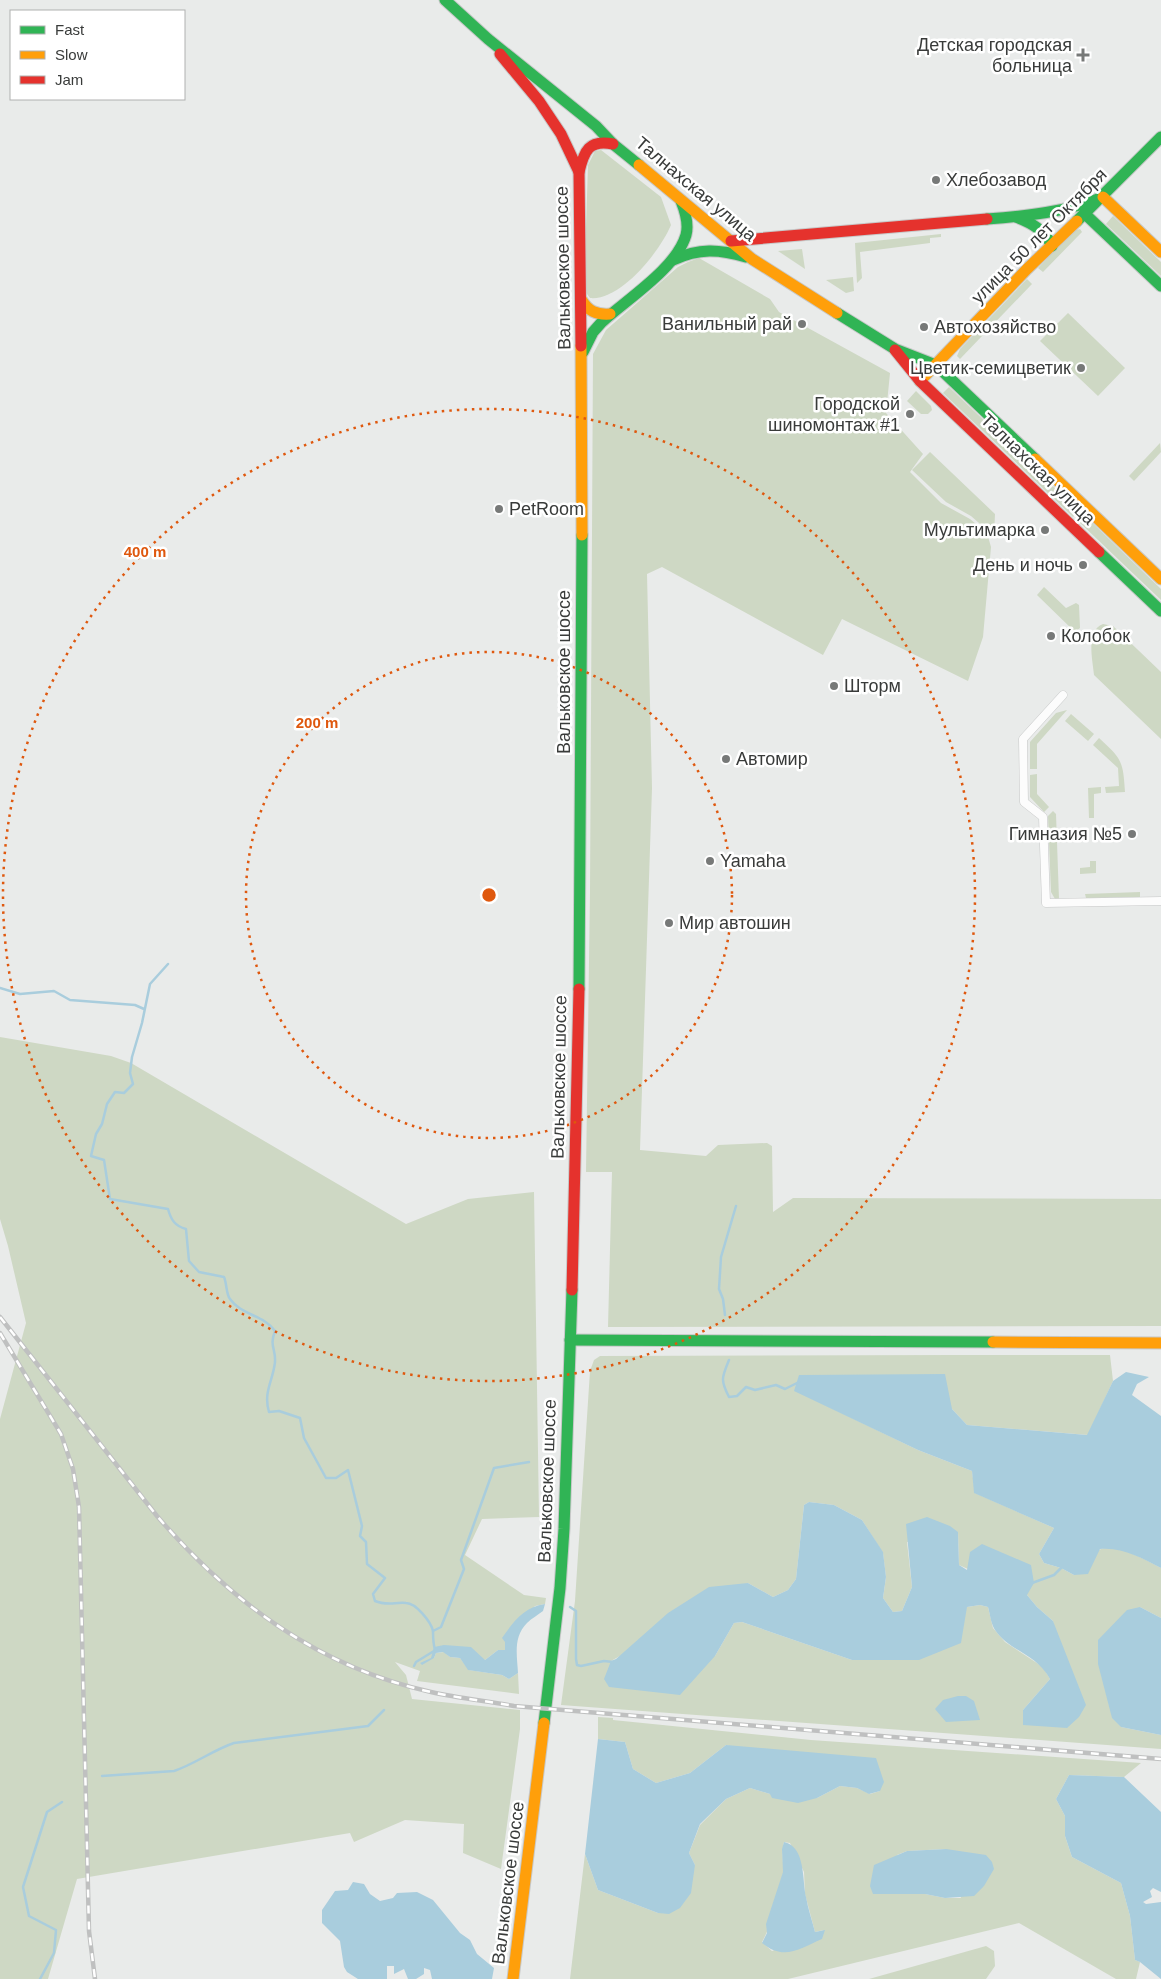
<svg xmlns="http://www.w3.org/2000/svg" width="1161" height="1979" viewBox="0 0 1161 1979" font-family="Helvetica,sans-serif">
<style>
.green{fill:#ced8c4;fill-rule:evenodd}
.water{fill:#a9cddd}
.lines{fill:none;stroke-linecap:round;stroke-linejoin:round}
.stream{stroke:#a9cddd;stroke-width:2.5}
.street-casing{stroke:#c7c8c8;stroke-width:9}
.fast-casing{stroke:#c7c8c8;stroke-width:13}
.slow-casing{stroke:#c7c8c8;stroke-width:13}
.jam-casing{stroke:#c7c8c8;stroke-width:13}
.street{stroke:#fcfcfc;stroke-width:8}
.fast{stroke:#30b455;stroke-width:11}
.slow{stroke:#ff9f0a;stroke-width:11}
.jam{stroke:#e5322d;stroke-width:11}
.rail-casing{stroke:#bfc0c0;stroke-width:4.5}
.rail{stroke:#fff;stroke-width:2.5;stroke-dasharray:8;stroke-linecap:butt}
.ring{fill:none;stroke:#df580e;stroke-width:2.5;stroke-dasharray:2.5 5}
.poi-dot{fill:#777978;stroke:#fff;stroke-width:2}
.labels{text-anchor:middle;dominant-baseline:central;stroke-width:5;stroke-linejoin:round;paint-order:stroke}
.poi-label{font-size:18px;fill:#393b3a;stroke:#fff;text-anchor:start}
.street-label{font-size:18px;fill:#393b3a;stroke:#fff}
.centre{fill:#df580e;stroke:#fff;stroke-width:2.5}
.ring-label{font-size:15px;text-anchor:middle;font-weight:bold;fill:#df580e;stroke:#fff;stroke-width:5;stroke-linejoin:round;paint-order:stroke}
</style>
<rect width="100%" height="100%" fill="#e9ebea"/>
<g class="green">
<path d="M601,150L661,197L671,225C660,251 621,301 590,298L584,290L588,165L595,151Z"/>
<polygon points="1113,216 1161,262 1161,276 1106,224"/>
<polygon points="1080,229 1082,232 1043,272 1038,268 1073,231"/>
<polygon points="941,234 941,237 930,238 930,243 860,252 862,278 857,283 855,243"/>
<polygon points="802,249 805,269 778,251"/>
<polygon points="699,258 770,299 779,312 890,373 886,413 923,454 910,472 941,503 970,519 987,533 991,547 983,637 968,681 842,619 823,655 662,567 647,574 652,788 640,1150 706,1156 718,1145 767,1143 772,1146 773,1212 793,1198 1161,1199 1161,1326 608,1327 612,1172 586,1172 590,892 593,354 606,330 678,267 688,262"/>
<polygon points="853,277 854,291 846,293 826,280"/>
<polygon points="1027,279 1032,284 960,359 957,356 960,349"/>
<polygon points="1068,313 1125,368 1098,396 1040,341"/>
<polygon points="949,387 1079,511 1073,517 943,393"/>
<polygon points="916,391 931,406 932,410 928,414 921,414 907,401"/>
<polygon points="1160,443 1161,452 1134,481 1129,476"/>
<polygon points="930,452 995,514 994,536 971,516 946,502 912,470"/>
<polygon points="1083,514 1161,589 1161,600 1077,520"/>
<polygon points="1044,587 1066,608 1076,603 1079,605 1080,628 1075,632 1037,595"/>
<path d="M1103,624L1113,626L1161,672V739L1094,675C1093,660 1085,631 1103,624Z"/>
<polygon points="1067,710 1037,744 1037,769 1030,769 1030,742 1056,713"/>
<polygon points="1071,714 1094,734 1088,741 1065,721"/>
<path d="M1099,738C1122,759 1123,761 1125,792L1106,793L1105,787L1119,786L1118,768L1093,745Z"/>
<polygon points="1037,774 1037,794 1049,807 1044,812 1030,797 1030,775"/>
<polygon points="1101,787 1101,793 1094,794 1094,818 1089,818 1088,788"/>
<polygon points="1053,811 1056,814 1059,899 1055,899 1051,892 1048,816"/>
<polygon points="1090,861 1096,861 1096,873 1080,874 1080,868 1090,867"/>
<polygon points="1140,892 1140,897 1086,898 1085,894"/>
<polygon points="0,1037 111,1056 131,1063 406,1224 468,1199 534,1192 539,1517 482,1519 465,1555 524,1595 546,1598 545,1604 535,1606 505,1642 505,1650 498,1650 485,1660 435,1647 434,1658 436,1653 444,1652 450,1657 460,1658 469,1670 502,1675 509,1679 518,1673 519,1694 417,1681 420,1671 395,1662 406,1675 412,1699 520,1710 520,1729 501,1869 463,1853 464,1824 405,1820 354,1842 350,1833 77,1879 48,1979 0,1979 0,1419 26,1323 8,1246 0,1219"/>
<path d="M955,1355H1110L1113,1381L1088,1435L967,1425L952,1409L794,1390L918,1450L972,1471L975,1493L1054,1528L1039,1554L1044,1563L1061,1568L1074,1575C1082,1567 1090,1557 1099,1550C1114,1541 1148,1561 1161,1568V1618L1140,1607L1121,1727L1161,1735V1749L561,1705L575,1601L590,1371L594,1360L600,1356ZM809,1502L834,1505L862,1520L883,1553L886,1577L883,1598L893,1612L902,1611L912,1587L907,1542L958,1532L959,1565L1027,1595L1037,1607L1053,1621L1067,1728L1023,1710L1050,1679L1043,1667L1005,1642L993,1628L988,1607L980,1605L967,1607L852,1660L742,1622L734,1623L715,1656L611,1661L748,1583L773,1597L788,1590L796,1579L804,1505Z"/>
<path d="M598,1717L613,1718V1720L811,1740L1141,1763L1124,1777L1069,1775L1056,1799L1065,1816V1836L1072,1857L1121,1883L1130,1916L1135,1960L1140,1962L1136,1979H1116L1019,1923L788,1979H570L585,1854L598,1890L658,1913L695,1865L689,1853L700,1825L726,1799L750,1788L770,1794L817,1798L840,1786L857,1788L870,1794L880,1791L726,1745L690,1773L656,1783L633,1769L625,1742L598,1739ZM784,1842L790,1843L804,1872L805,1894L815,1932L824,1930L772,1951L762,1942C772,1925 779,1894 783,1874C784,1863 781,1853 784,1842ZM946,1849L961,1898H945L925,1894H893L897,1855L907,1851Z"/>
<polygon points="986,1946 994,1951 995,1966 986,1979 869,1979"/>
</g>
<g class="water">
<path d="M1126,1372L1149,1377L1137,1384L1132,1395L1161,1416V1568C1141,1558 1123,1547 1100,1549L1088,1574L1074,1575L1061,1568L1044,1563L1039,1554L1054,1528L974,1493L972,1471L918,1450L794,1391L799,1375L945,1374L952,1409L967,1425L1087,1435L1113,1381Z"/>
<path d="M809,1502L834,1505L862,1520L883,1552L886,1577L883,1598L893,1612L902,1611L912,1587L906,1524L927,1517L950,1526L958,1532L959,1565L967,1570L970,1552L982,1544L1031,1565L1034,1583L1027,1595L1037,1607L1053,1621L1086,1705L1079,1717L1067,1728L1023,1725V1710L1050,1679C1036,1653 1010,1652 995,1630C991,1624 990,1614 988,1607L980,1605L967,1607L961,1643L919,1660H852L742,1622L734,1623L715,1656L680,1695L609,1687L604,1679L611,1661L616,1659L668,1613L709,1587L748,1583L773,1597L788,1590L796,1579L804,1505Z"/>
<path d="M545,1604L543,1611C538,1615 532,1618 527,1623C513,1637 517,1655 518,1673L509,1679L502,1675L468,1670L460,1658L450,1657L443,1652L436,1653L434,1658L422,1665L420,1663L431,1658L434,1647L444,1645L471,1647L485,1660L498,1650H505V1642L502,1638C513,1622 524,1607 545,1604Z"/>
<polygon points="1140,1607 1161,1618 1161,1735 1121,1727 1112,1718 1098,1664 1098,1640 1127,1610"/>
<polygon points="958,1696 966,1696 974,1701 980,1720 946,1722 935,1709 943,1700"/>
<polygon points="598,1739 625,1742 633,1769 656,1783 690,1773 726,1745 876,1758 884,1782 880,1791 869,1794 857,1788 840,1786 817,1798 798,1803 772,1798 770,1794 750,1788 726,1799 700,1824 689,1853 695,1865 691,1893 680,1908 669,1914 658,1913 598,1890 585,1854"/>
<polygon points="1069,1775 1124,1777 1161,1812 1161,1892 1153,1888 1150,1891 1152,1897 1143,1902 1146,1904 1161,1902 1161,1979 1140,1962 1135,1960 1130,1916 1121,1883 1072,1857 1065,1836 1065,1816 1056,1799"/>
<path d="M784,1842C806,1847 802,1880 806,1897C808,1909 812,1920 815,1932L825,1930L822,1939C799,1949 784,1961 762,1943L767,1933L766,1924L783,1872L782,1849Z"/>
<polygon points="946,1849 986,1855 992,1862 994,1869 984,1886 974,1896 945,1898 925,1894 873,1894 870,1886 874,1865 907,1851"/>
<polygon points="353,1882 364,1884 370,1894 380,1901 393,1898 397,1893 417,1892 433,1900 460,1933 470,1940 477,1954 494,1968 492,1979 432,1979 430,1970 424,1968 424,1974 416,1979 408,1979 404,1969 394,1974 394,1966 387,1966 387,1979 358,1979 347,1972 344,1967 340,1941 322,1923 322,1910 335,1891 348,1890"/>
</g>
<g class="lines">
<g class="stream">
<path d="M168,964L150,984L142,1023L132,1057L130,1073L133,1084L124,1093L115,1092L107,1104L102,1124L96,1134L91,1156L104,1160L110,1199L168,1209C171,1220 175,1226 186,1229L189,1261L199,1272L224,1277C227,1284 226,1294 230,1299C241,1315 264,1315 275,1331C269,1347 276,1348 275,1362C273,1381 263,1392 269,1412L279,1411L300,1418L304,1438L326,1478H336L348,1470L362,1526L360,1536L366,1542L367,1564L385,1578L373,1594L375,1601C387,1606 395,1602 406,1603C416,1603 431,1622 433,1631C433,1637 433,1643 435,1650"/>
<polyline points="0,988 20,994 54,991 70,1000 135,1005 144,1009"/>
<polyline points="725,1315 723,1299 719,1289 721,1257 736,1206"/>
<path d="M729,1360C722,1377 720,1380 729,1397L737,1396L746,1387L755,1390L776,1385L785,1389L799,1382"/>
<polyline points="1032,1583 1054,1575 1062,1567"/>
<polyline points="570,1607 576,1611 576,1659 577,1665 581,1666 604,1661 613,1662"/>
<polyline points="433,1631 441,1627 464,1569 461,1560 494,1468 529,1462"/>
<polyline points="414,1666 416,1662 434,1651"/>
<path d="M102,1776L174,1771C195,1764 213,1750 234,1743L368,1726L384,1710"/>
<polyline points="40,1979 54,1953 56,1930 29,1916 23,1887 47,1812 62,1802"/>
</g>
<defs>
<polyline id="street" points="1063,695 1023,739 1024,802 1043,817 1046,903 1161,901"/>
<g id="fast">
<polyline points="445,0 488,39 596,126 613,144 639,165"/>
<polyline points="1085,214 1161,286"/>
<path d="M1016,217C1032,223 1044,230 1052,246"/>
<path d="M987,219C1026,216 1067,212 1103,197"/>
<polyline points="1077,221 1161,137"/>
<path d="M673,260C699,248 719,249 746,257"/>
<polyline points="837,313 895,349 936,365 1035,459"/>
<path d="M583,352L593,332L601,323C627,299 676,269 686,235C689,224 685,211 681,201"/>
<polyline points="1099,552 1161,611"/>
<polyline points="579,989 582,535"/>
<polyline points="570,1340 993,1342"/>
<polyline points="544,1723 560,1588 564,1529 572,1290"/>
</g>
<g id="slow">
<polyline points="639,165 752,259 837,313"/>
<polyline points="1103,197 1161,252"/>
<path d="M581,299C588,311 596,315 610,314"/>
<polyline points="581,346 582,535"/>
<polyline points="920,381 1027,269 1077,221"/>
<polyline points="1035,459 1161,579"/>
<polyline points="993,1342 1161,1343"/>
<polyline points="513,1979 544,1723"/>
</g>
<g id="jam">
<polyline points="500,54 539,101 561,134 579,172"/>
<polyline points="731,241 987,219"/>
<path d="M581,346L579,172C584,151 589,139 613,144"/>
<polyline points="895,350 920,381 1099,552"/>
<polyline points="572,1290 579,989"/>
</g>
</defs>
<use href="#street" class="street-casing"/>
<use href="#fast" class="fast-casing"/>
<use href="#slow" class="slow-casing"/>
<use href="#jam" class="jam-casing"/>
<use href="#street" class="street"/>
<use href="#fast" class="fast"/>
<use href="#slow" class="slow"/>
<use href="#jam" class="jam"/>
<defs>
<g id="rail">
<path d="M0,1317L157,1516C231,1602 318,1667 431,1692C458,1698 486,1701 514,1706L1161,1759"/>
<polyline points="0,1333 61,1434 73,1469 79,1507 89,1931 95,1979"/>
</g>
</defs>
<use href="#rail" class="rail-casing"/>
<use href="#rail" class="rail"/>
</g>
<g class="ring">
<circle cx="489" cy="895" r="243"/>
<circle cx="489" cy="895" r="486"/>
</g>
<g class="poi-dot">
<path d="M1080.5 47.5h5v5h5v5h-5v5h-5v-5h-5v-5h5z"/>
<circle cx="936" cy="180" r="5"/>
<circle cx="802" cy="324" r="5"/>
<circle cx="924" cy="327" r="5"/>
<circle cx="1081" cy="368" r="5"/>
<circle cx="910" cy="414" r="5"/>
<circle cx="499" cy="509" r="5"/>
<circle cx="1045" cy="530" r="5"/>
<circle cx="1083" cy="565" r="5"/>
<circle cx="1051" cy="636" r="5"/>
<circle cx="834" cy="686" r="5"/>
<circle cx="726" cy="759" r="5"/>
<circle cx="1132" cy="834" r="5"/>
<circle cx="710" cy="861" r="5"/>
<circle cx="669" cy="923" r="5"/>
</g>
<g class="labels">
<g class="poi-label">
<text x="1072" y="45" text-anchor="end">Детская городская<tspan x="1072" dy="21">больница</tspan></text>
<text x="946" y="180">Хлебозавод</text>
<text x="792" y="324" text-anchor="end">Ванильный рай</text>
<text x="934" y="327">Автохозяйство</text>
<text x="1071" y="368" text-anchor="end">Цветик-семицветик</text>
<text x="900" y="404" text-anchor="end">Городской<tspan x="900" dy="21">шиномонтаж #1</tspan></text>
<text x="509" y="509">PetRoom</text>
<text x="1035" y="530" text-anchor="end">Мультимарка</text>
<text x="1073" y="565" text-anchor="end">День и ночь</text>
<text x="1061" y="636">Колобок</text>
<text x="844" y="686">Шторм</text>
<text x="736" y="759">Автомир</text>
<text x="1122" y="834" text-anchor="end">Гимназия №5</text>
<text x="720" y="861">Yamaha</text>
<text x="679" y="923">Мир автошин</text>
</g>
<g class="street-label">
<text transform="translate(696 189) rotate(40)">Талнахская улица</text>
<text transform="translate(1039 236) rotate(-45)">улица 50 лет Октября</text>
<text transform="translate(563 268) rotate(-91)">Вальковское шоссе</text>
<text transform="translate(1038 469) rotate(44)">Талнахская улица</text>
<text transform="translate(564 672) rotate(-90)">Вальковское шоссе</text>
<text transform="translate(559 1077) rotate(-89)">Вальковское шоссе</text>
<text transform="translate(547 1481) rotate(-88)">Вальковское шоссе</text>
<text transform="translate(508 1883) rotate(-83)">Вальковское шоссе</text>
</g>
</g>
<circle cx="489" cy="895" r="8" class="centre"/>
<g class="ring-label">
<text x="145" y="557">400 m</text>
<text x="317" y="728">200 m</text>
</g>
<rect x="10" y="10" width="175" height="90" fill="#ffffff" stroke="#b0b1b0"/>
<rect x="20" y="26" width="25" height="8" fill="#30b455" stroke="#b0b1b0"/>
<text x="55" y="35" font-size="15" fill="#393b3a">Fast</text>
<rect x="20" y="51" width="25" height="8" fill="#ff9f0a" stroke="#b0b1b0"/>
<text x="55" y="60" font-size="15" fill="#393b3a">Slow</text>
<rect x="20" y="76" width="25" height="8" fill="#e5322d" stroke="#b0b1b0"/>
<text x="55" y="85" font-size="15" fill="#393b3a">Jam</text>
</svg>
